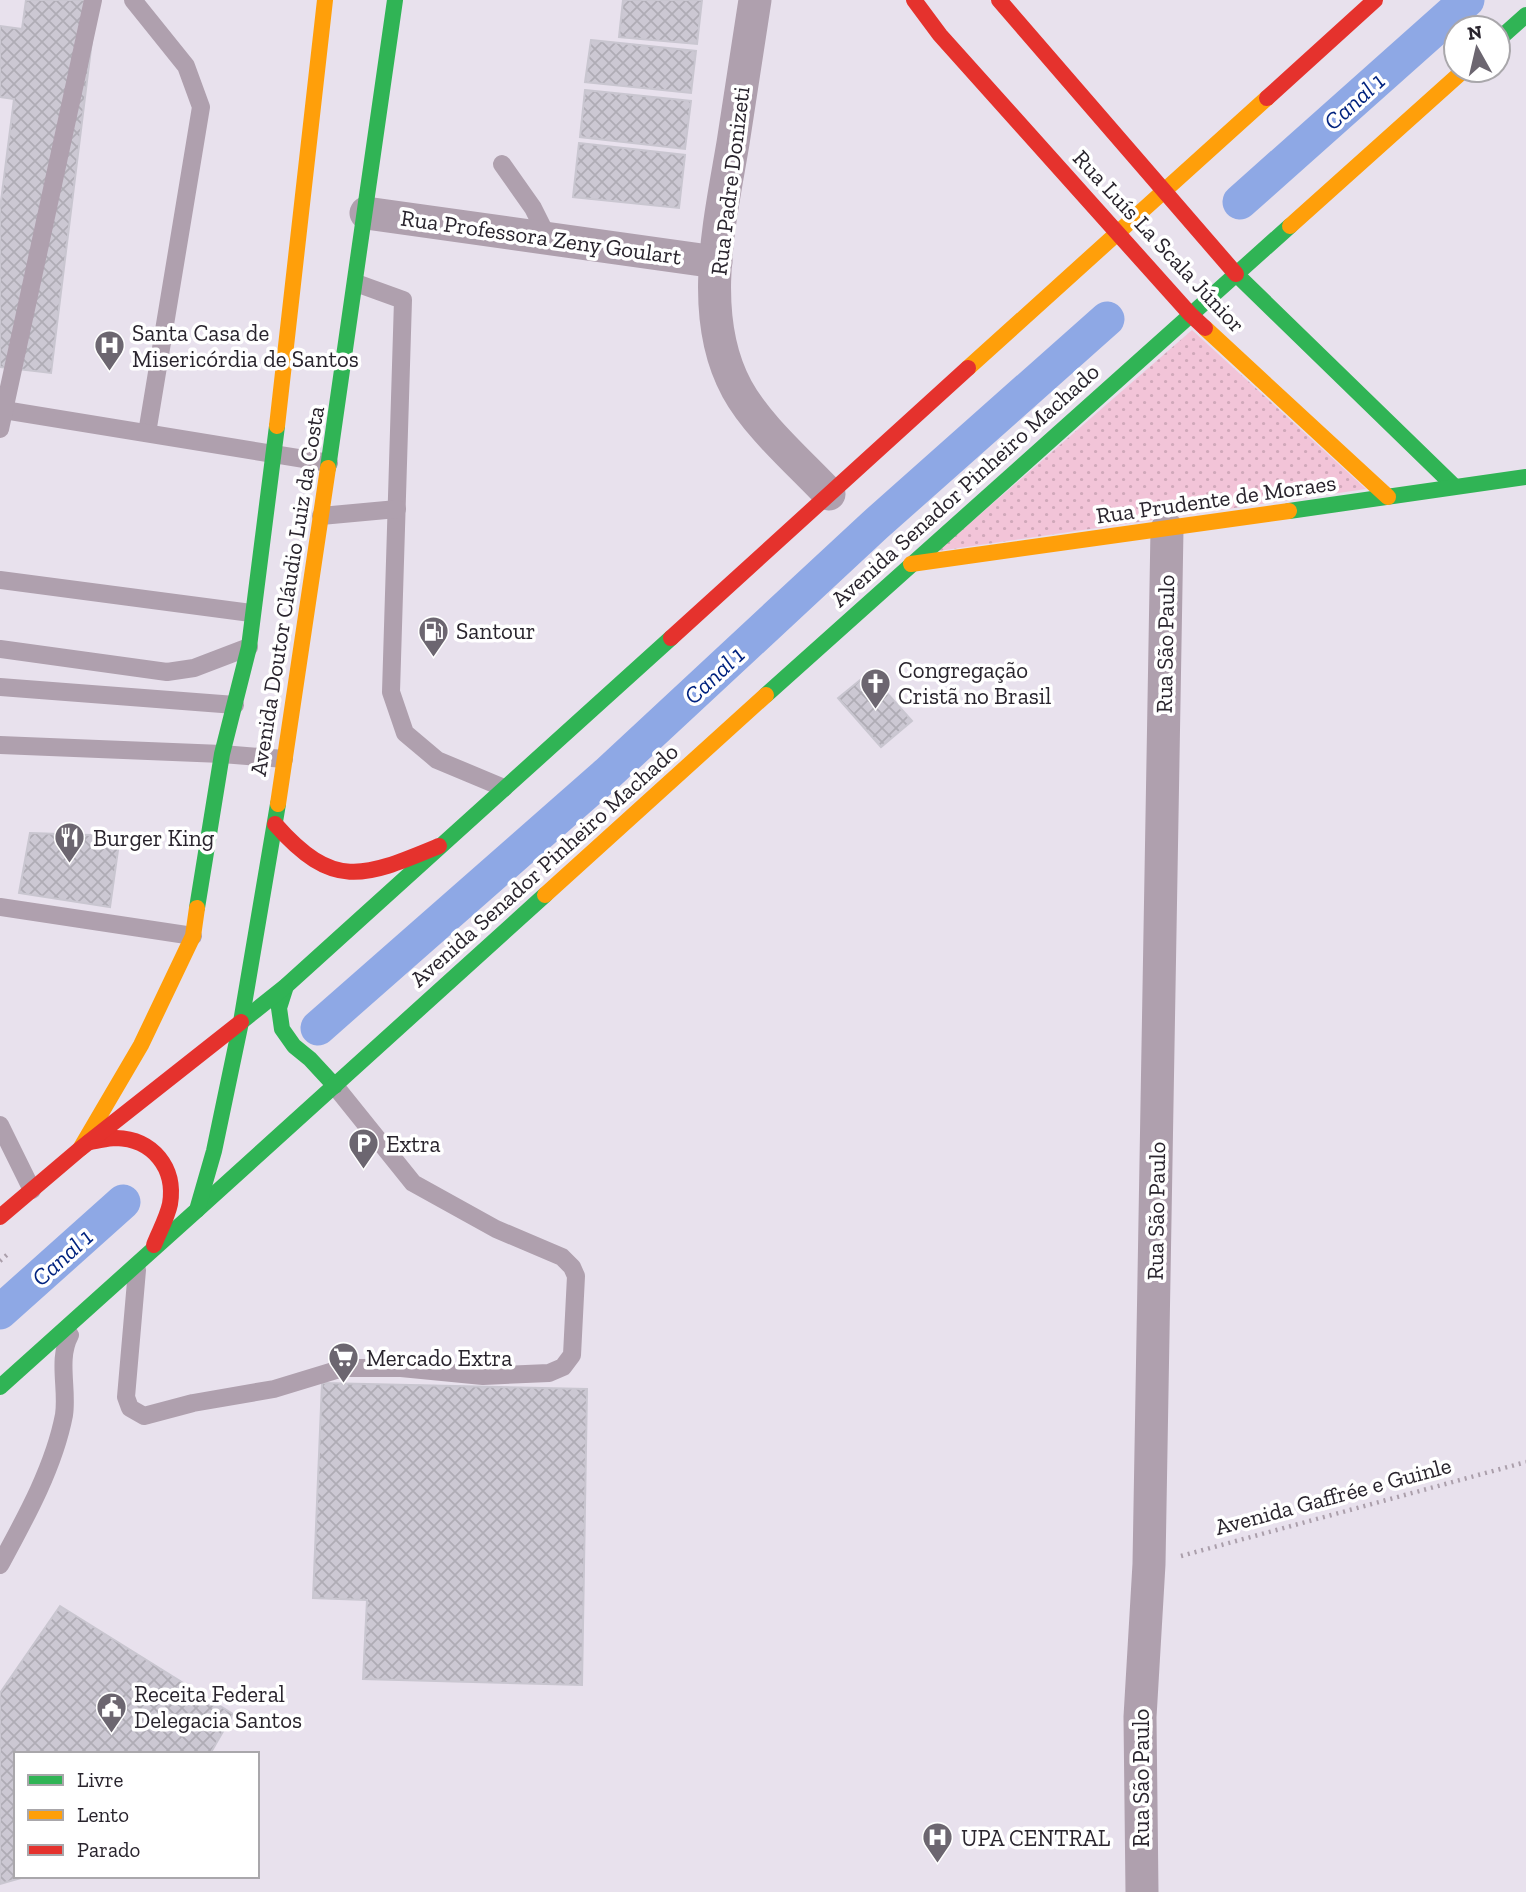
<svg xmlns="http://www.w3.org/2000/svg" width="1526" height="1892" viewBox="0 0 1526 1892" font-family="'Zilla Slab',serif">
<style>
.park{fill:url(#park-dots)}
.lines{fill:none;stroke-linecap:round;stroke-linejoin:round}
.canal{stroke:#8ea8e5;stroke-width:35}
.building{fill:url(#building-cross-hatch);stroke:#c9c6d0;stroke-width:2}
.path{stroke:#ab9fab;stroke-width:4.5;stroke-dasharray:2 5;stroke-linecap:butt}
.lane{stroke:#afa0ae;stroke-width:18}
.street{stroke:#afa0ae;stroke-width:33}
.fast{stroke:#30b455;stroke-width:16}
.slow{stroke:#ff9f0a;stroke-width:16}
.jam{stroke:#e5322d;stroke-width:16}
.labels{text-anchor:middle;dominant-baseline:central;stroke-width:7;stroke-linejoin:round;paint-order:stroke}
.street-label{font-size:23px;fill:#29242d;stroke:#fff}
.poi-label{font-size:23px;fill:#29242d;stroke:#fff;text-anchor:start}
.water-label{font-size:24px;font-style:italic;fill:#01237f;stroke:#fff}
</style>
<defs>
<pattern id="park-dots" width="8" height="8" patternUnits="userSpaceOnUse" patternTransform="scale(1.75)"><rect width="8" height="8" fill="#f2c4d8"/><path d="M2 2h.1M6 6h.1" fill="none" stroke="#d0a8ba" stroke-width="1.8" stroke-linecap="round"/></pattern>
<pattern id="building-cross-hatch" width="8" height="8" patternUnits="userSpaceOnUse" patternTransform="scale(1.75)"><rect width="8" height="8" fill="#ccc8d3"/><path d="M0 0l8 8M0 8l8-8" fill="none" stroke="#afacb5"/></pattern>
</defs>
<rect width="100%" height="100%" fill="#e8e1ed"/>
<polygon class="park" points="1192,330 1366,489 938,551"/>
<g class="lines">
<g class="canal">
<polyline points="1240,202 1467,0"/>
<polyline points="318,1028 607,774 875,525 1107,319"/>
<polyline points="0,1312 123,1202"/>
</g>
</g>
<g class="building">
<polygon points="26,0 97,0 51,373 0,367 0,209 14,99 0,97 0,26 22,29"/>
<polygon points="623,0 702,0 697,44 619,37"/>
<polygon points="591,40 696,51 691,93 585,82"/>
<polygon points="585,90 691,101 685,149 580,137"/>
<polygon points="579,143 685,155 679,208 573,197"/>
<polygon points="865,676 875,687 879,684 912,721 881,747 838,698"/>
<polygon points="30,833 120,836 110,907 19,893"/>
<polygon points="322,1383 587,1389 582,1685 363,1679 367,1600 313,1598"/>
<polygon points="60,1606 233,1714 210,1754 16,1754 16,1876 28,1876 0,1884 0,1693"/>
</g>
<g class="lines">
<g class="path">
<polyline points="0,1261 9,1253"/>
<polyline points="1181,1556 1526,1462"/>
</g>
<g class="lane">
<polyline points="133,0 186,66 201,107 147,433"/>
<polyline points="502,164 533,208 548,238"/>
<polyline points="356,283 403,300 391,692 405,733 437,760 504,788"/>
<polyline points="4,410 329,463"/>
<polyline points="0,429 93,0"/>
<polyline points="321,516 397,509"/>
<polyline points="0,580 251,613"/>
<polyline points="0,649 167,672 194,668 249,647"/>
<polyline points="0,687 235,705"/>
<polyline points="0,745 222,754 284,759"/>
<polyline points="0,907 193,936"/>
<polyline points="0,1125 32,1190"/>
<polyline points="137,1270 126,1397 130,1408 144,1416 193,1403 274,1389 343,1368 401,1368 483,1376 549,1373 563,1367 572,1355 576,1276 572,1267 562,1257 496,1229 413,1183 335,1086"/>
<path d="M0,1565C25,1519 54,1467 64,1415C68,1389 57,1359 70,1335"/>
</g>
<g class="street">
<path d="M755,0C748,48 740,95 733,143C720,221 697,316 737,389C757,426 800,463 829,494"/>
<polyline points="366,213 716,262"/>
<polyline points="1142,1892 1140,1717 1149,1564 1167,529"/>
</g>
<g class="fast">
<polyline points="1498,40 1526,15"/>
<polyline points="1236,274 1454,486"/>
<polyline points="328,468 395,0"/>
<polyline points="1289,511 1526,477"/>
<polyline points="766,695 1290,226"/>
<polyline points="197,908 222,754 249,647 277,426"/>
<polyline points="286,986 279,1008 282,1029 294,1046 310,1059 335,1086"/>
<polyline points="241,1022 286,986 671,638"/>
<polyline points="197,1210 545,895"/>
<polyline points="0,1387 197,1210 214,1151 241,1022 278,804"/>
</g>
<g class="slow">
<polyline points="1290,226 1464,70"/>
<polyline points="1205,328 1388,497"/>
<polyline points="968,368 1267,98"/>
<polyline points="277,426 325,0"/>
<polyline points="911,564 1289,511"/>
<polyline points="278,804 328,468"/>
<polyline points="545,895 766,695"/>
<polyline points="80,1149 141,1045 193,936 197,908"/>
</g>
<g class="jam">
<polyline points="914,0 940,35 1190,314 1205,328"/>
<polyline points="999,0 1236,274"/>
<polyline points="1267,98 1375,0"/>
<polyline points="671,638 968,368"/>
<path d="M275,824C334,891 364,877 439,846"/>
<path d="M89,1142C98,1141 107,1138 116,1138C153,1139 176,1168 170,1204C167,1218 159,1232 154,1245"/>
<polyline points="0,1217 80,1149 241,1022"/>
</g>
</g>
<defs>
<symbol id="hospital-pin" viewBox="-11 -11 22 30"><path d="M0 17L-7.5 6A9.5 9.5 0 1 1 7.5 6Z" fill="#6c6670" stroke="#fff"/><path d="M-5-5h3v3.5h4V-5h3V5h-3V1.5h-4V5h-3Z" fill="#fff"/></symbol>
<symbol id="fuel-pin" viewBox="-11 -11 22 30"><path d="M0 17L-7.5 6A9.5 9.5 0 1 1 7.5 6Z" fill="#6c6670" stroke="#fff"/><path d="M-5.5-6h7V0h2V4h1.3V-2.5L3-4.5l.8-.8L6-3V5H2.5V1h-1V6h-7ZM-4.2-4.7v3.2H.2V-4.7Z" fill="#fff"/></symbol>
<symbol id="church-pin" viewBox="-11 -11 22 30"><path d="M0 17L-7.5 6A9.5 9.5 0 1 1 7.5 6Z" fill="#6c6670" stroke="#fff"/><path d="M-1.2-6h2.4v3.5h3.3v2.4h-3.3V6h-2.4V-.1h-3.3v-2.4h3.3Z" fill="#fff"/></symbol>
<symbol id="restaurant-pin" viewBox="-11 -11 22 30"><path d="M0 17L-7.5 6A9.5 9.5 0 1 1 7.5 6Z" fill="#6c6670" stroke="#fff"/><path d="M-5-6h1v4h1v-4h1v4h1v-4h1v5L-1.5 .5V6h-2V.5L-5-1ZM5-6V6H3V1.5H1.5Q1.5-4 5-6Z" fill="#fff"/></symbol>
<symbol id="parking-pin" viewBox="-11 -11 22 30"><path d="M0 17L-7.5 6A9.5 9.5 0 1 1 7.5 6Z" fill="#6c6670" stroke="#fff"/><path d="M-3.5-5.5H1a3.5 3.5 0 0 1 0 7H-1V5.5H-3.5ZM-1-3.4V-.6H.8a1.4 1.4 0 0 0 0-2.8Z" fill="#fff"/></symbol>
<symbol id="supermarket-pin" viewBox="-11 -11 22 30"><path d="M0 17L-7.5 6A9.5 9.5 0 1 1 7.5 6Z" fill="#6c6670" stroke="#fff"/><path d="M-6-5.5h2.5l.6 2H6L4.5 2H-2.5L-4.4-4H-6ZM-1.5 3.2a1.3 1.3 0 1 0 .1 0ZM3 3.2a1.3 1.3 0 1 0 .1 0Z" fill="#fff"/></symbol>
<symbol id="civic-pin" viewBox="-11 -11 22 30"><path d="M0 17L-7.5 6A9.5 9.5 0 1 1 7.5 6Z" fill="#6c6670" stroke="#fff"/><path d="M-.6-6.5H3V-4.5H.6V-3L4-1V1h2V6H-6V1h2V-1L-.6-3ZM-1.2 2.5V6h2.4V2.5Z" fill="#fff"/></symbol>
</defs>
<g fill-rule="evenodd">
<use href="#hospital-pin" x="92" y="328" width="35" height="47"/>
<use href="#fuel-pin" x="416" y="614" width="35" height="47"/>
<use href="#church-pin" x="858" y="666" width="35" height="47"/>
<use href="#restaurant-pin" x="52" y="820" width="35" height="47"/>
<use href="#parking-pin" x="346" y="1126" width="35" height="47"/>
<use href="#supermarket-pin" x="326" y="1340" width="35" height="47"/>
<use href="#civic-pin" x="94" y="1690" width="35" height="47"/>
<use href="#hospital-pin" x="920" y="1820" width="35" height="47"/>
</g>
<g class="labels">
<g class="street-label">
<text transform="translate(730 181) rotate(-83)">Rua Padre Donizeti</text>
<text transform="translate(541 237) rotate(8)">Rua Professora Zeny Goulart</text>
<text transform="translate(1159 241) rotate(47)">Rua Luís La Scala Júnior</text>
<text transform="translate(965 485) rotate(-42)">Avenida Senador Pinheiro Machado</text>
<text transform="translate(1216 499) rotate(-8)">Rua Prudente de Moraes</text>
<text transform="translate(287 591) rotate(-81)">Avenida Doutor Cláudio Luiz da Costa</text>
<text transform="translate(1165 644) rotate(-89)">Rua São Paulo</text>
<text transform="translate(544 865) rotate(-42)">Avenida Senador Pinheiro Machado</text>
<text transform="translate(1156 1211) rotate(-89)">Rua São Paulo</text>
<text transform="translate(1333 1496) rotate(-15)">Avenida Gaffrée e Guinle</text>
<text transform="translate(1141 1778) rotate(-90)">Rua São Paulo</text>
</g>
<g class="poi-label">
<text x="132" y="333">Santa Casa de<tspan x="132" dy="26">Misericórdia de Santos</tspan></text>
<text x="456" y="631">Santour</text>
<text x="898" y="670">Congregação<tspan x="898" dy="26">Cristã no Brasil</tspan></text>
<text x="93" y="838">Burger King</text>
<text x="386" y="1144">Extra</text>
<text x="366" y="1358">Mercado Extra</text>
<text x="134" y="1694">Receita Federal<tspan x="134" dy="26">Delegacia Santos</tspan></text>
<text x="961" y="1838">UPA CENTRAL</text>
</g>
<g class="water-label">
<text transform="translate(1354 101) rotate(-42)">Canal 1</text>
<text transform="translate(714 675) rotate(-43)">Canal 1</text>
<text transform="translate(62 1257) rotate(-42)">Canal 1</text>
</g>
</g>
<rect x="14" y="1752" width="245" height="126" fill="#ffffff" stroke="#a9a7ab" stroke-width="2"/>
<rect x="28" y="1775" width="35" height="10" fill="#30b455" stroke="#a9a7ab" stroke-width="2"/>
<text x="77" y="1787" font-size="21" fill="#29242d">Livre</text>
<rect x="28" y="1810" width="35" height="10" fill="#ff9f0a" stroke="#a9a7ab" stroke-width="2"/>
<text x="77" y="1822" font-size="21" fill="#29242d">Lento</text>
<rect x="28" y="1845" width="35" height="10" fill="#e5322d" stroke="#a9a7ab" stroke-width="2"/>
<text x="77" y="1857" font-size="21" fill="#29242d">Parado</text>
<g transform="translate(1477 49) rotate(352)"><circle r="33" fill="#ffffff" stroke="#a9a7ab" stroke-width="2"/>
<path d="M0-5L12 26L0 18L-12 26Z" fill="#6c6670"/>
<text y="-10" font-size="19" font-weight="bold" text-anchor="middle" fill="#29242d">N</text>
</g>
</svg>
